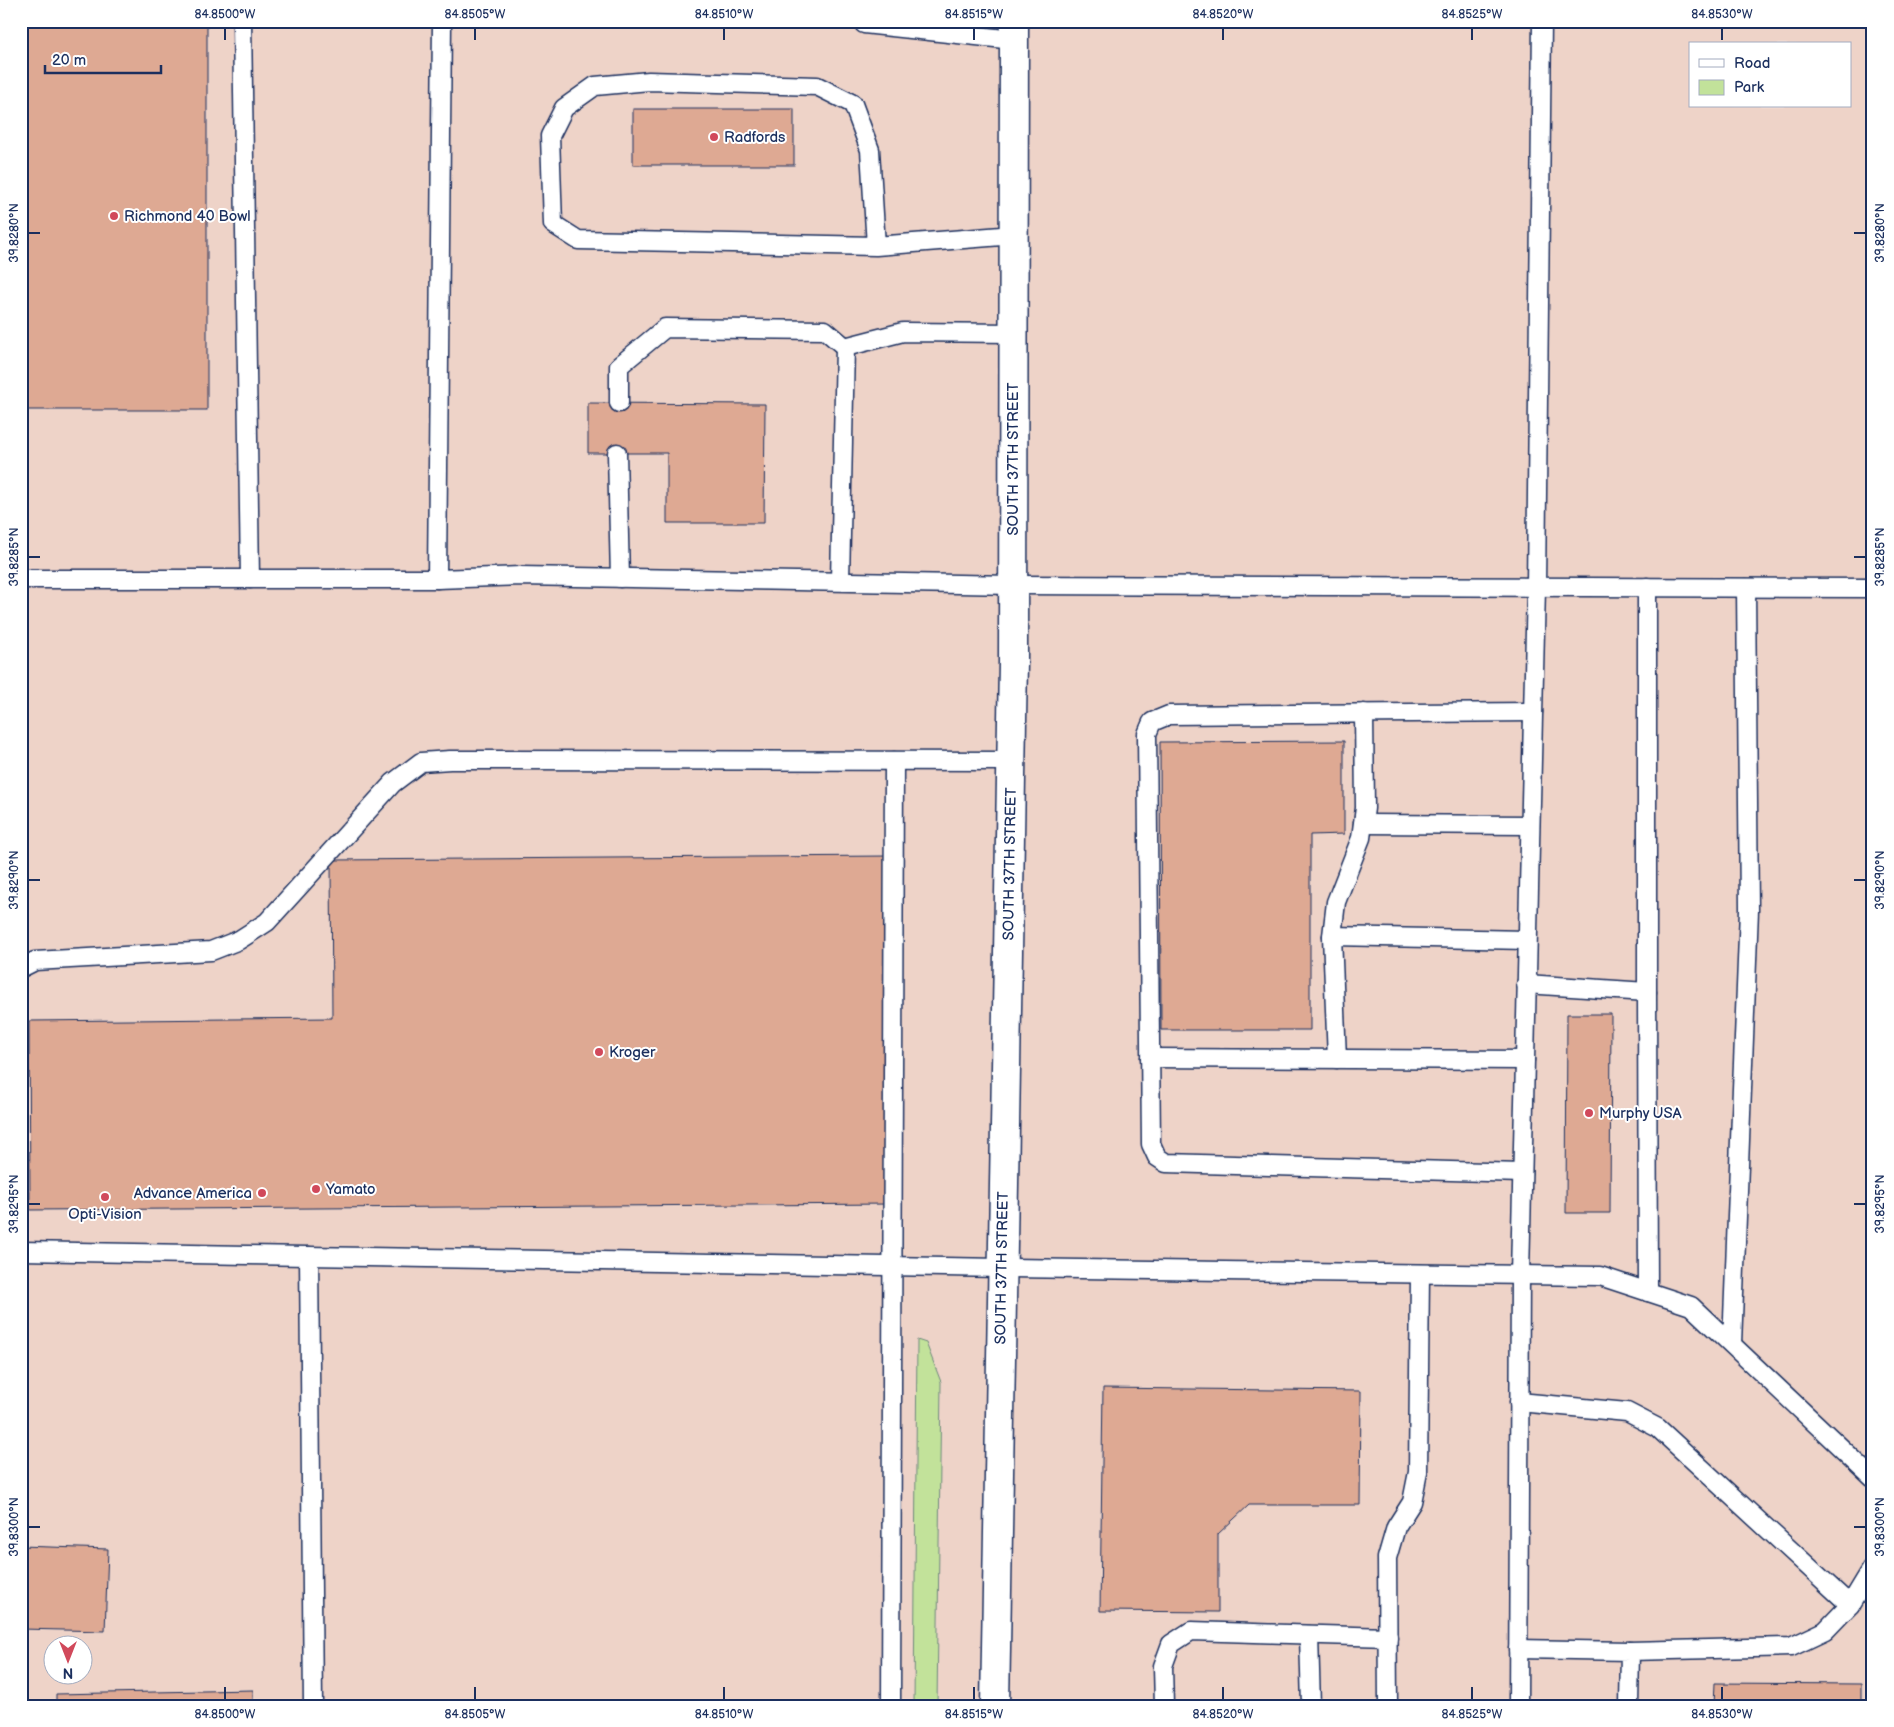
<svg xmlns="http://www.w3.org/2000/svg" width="1894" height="1727" viewBox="0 0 1894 1727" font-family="'Balsamiq Sans',sans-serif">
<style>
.built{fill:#eed3c8;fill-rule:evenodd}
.green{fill:#c2e29a;stroke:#6e887c}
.building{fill:#dea993;stroke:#1b2f5e}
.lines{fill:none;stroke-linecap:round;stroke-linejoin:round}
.lane-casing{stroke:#1b2f5e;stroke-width:21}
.secondary-casing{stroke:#1b2f5e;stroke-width:31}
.lane{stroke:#fff;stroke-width:18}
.secondary{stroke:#fff;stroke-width:28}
.ticks{fill:none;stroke:#1b2f5e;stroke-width:2}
.poi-dot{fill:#d1495b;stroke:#fff;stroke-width:2}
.labels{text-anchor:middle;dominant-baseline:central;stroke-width:4;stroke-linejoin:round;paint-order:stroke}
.poi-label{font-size:15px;fill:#1b2f5e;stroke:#fff;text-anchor:start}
.street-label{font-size:15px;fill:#1b2f5e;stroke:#fff}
.neatline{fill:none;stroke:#1b2f5e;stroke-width:2}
.ticks-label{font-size:12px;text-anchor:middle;fill:#1b2f5e}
</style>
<rect width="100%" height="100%" fill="#f5e5df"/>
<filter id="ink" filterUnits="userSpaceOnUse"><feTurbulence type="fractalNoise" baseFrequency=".02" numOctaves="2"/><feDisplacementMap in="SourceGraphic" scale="10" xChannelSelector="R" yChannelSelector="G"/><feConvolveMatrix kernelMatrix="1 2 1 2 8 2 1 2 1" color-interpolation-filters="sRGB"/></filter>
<g filter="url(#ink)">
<path class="built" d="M21,21H1873V1706H21ZM1690,44H1850V106H1690ZM52,1644H82V1674H52Z"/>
<polygon class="green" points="917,1340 926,1343 941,1382 937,1706 914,1706"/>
<g class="building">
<rect x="21" y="21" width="186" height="389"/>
<polygon points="738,21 796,21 796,22 738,23"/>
<rect x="633" y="109" width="161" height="56"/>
<polygon points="588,403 765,404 764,523 667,523 667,453 588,453"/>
<polygon points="1344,741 1344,834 1310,835 1310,1030 1161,1030 1160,742"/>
<polygon points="888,856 891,1204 30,1210 29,1021 332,1018 331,860"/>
<polygon points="1567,1014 1611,1014 1610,1213 1566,1213"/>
<polygon points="1103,1388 1361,1391 1360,1505 1249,1505 1218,1534 1218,1612 1100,1611"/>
<polygon points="21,1546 108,1549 105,1631 21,1629"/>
<polygon points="1715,1683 1861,1684 1861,1706 1714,1706"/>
<polygon points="253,1690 253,1706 56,1706 56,1694"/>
</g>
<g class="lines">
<defs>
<g id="lane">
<polyline points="242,21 250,579"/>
<polyline points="442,21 437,579 520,576 1013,585 1873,588"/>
<polyline points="864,21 864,24 1014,40"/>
<polyline points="876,246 870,150 853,104 817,86 649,81 595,86 564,108 550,136 553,224 578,240 876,246 1014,235"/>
<polyline points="845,347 903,332 1013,333"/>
<polyline points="619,403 619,366 665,328 825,330 845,347"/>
<polyline points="617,453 620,578"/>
<polyline points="21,579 437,579"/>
<polyline points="840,581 845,347"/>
<polyline points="1363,824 1530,825"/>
<polyline points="1332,936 1527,940"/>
<polyline points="21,968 35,961 211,951 239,940 267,922 393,783 421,762 450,760 1011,761"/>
<polyline points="1526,984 1647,992 1648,1292"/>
<polyline points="1647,992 1647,587"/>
<polyline points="1150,1058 1525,1060"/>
<polyline points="1337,1059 1332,936 1336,902 1361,838 1365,808 1364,713"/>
<polyline points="1522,1173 1166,1163 1157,1157 1151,1144 1147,734 1152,722 1169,715 1533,712"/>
<polyline points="21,1251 1002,1268 1600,1276 1691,1306 1873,1478"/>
<polyline points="309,1256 313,1706"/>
<polyline points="1732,1344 1749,910 1746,588"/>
<polyline points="1519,1402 1627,1412 1658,1428 1850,1605"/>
<polyline points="1309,1635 1311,1706"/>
<polyline points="1518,1649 1630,1651 1629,1706"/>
<polyline points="1630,1651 1791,1647 1825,1631 1850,1605 1873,1567"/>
<polyline points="891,1706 894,761"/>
<polyline points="1164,1706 1163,1666 1171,1644 1191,1631 1388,1637"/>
<polyline points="1388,1706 1387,1558 1396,1527 1412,1502 1418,1472 1420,1274"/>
<polyline points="1518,1706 1520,1275 1536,587 1542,21"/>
</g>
<polyline id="secondary" points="995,1706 1013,662 1014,21"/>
</defs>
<use href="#lane" class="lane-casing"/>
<use href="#secondary" class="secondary-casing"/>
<use href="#lane" class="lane"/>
<use href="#secondary" class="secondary"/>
</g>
</g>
<path class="ticks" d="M225,28V40M475,28V40M724,28V40M974,28V40M1223,28V40M1472,28V40M1722,28V40M28,233H40M1854,233H1866M28,557H40M1854,557H1866M28,880H40M1854,880H1866M28,1204H40M1854,1204H1866M28,1527H40M1854,1527H1866M225,1687V1700M475,1687V1700M724,1687V1700M974,1687V1700M1223,1687V1700M1472,1687V1700M1722,1687V1700"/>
<g class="poi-dot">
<circle cx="714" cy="137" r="5"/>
<circle cx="114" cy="216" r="5"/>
<circle cx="599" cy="1052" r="5"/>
<circle cx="1589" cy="1113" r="5"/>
<circle cx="316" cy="1189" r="5"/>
<circle cx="262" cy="1193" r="5"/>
<circle cx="105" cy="1197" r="5"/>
</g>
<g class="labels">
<g class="poi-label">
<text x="724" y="137">Radfords</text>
<text x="124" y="216">Richmond 40 Bowl</text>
<text x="609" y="1052">Kroger</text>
<text x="1599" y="1113">Murphy USA</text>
<text x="326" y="1189">Yamato</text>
<text x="252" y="1193" text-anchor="end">Advance America</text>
<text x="105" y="1214" text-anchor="middle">Opti-Vision</text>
</g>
<g class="street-label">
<text transform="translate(1013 459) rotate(-90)">SOUTH 37TH STREET</text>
<text transform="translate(1010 864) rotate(-89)">SOUTH 37TH STREET</text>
<text transform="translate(1002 1268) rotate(-89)">SOUTH 37TH STREET</text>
</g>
</g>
<rect width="1894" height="1727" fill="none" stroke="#fff" stroke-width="55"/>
<rect x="1689" y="42" width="162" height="65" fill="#ffffff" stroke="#a4acbf"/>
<rect x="1699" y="59" width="25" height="8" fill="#ffffff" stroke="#a4acbf"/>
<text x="1734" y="68" font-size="15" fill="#1b2f5e">Road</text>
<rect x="1699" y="80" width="25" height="15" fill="#c2e29a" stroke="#a4acbf"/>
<text x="1734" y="92" font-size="15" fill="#1b2f5e">Park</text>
<g transform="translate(68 1660) rotate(180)"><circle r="24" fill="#ffffff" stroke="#a4acbf"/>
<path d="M0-4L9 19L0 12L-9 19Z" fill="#d1495b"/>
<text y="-8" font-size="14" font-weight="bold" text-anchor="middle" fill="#1b2f5e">N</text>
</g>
<path d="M45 65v8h116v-8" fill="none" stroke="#1b2f5e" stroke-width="2.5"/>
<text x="52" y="65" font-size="15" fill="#1b2f5e" stroke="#ffffff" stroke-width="4" paint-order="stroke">20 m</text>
<rect x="28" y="28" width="1838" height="1672" class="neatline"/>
<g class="ticks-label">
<text x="225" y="18">84.8500°W</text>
<text x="475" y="18">84.8505°W</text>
<text x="724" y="18">84.8510°W</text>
<text x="974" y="18">84.8515°W</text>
<text x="1223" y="18">84.8520°W</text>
<text x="1472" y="18">84.8525°W</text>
<text x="1722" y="18">84.8530°W</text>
<text transform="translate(1880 233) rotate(-90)" y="4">39.8280°N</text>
<text transform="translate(14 233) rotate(-90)" y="4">39.8280°N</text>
<text transform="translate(1880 557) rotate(-90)" y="4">39.8285°N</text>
<text transform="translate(14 557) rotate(-90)" y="4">39.8285°N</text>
<text transform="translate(1880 880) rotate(-90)" y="4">39.8290°N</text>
<text transform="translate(14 880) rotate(-90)" y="4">39.8290°N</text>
<text transform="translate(1880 1204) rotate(-90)" y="4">39.8295°N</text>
<text transform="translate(14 1204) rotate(-90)" y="4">39.8295°N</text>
<text transform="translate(1880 1527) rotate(-90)" y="4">39.8300°N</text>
<text transform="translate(14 1527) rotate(-90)" y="4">39.8300°N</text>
<text x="225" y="1718">84.8500°W</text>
<text x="475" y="1718">84.8505°W</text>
<text x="724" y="1718">84.8510°W</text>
<text x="974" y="1718">84.8515°W</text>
<text x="1223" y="1718">84.8520°W</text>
<text x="1472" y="1718">84.8525°W</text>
<text x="1722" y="1718">84.8530°W</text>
</g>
</svg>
